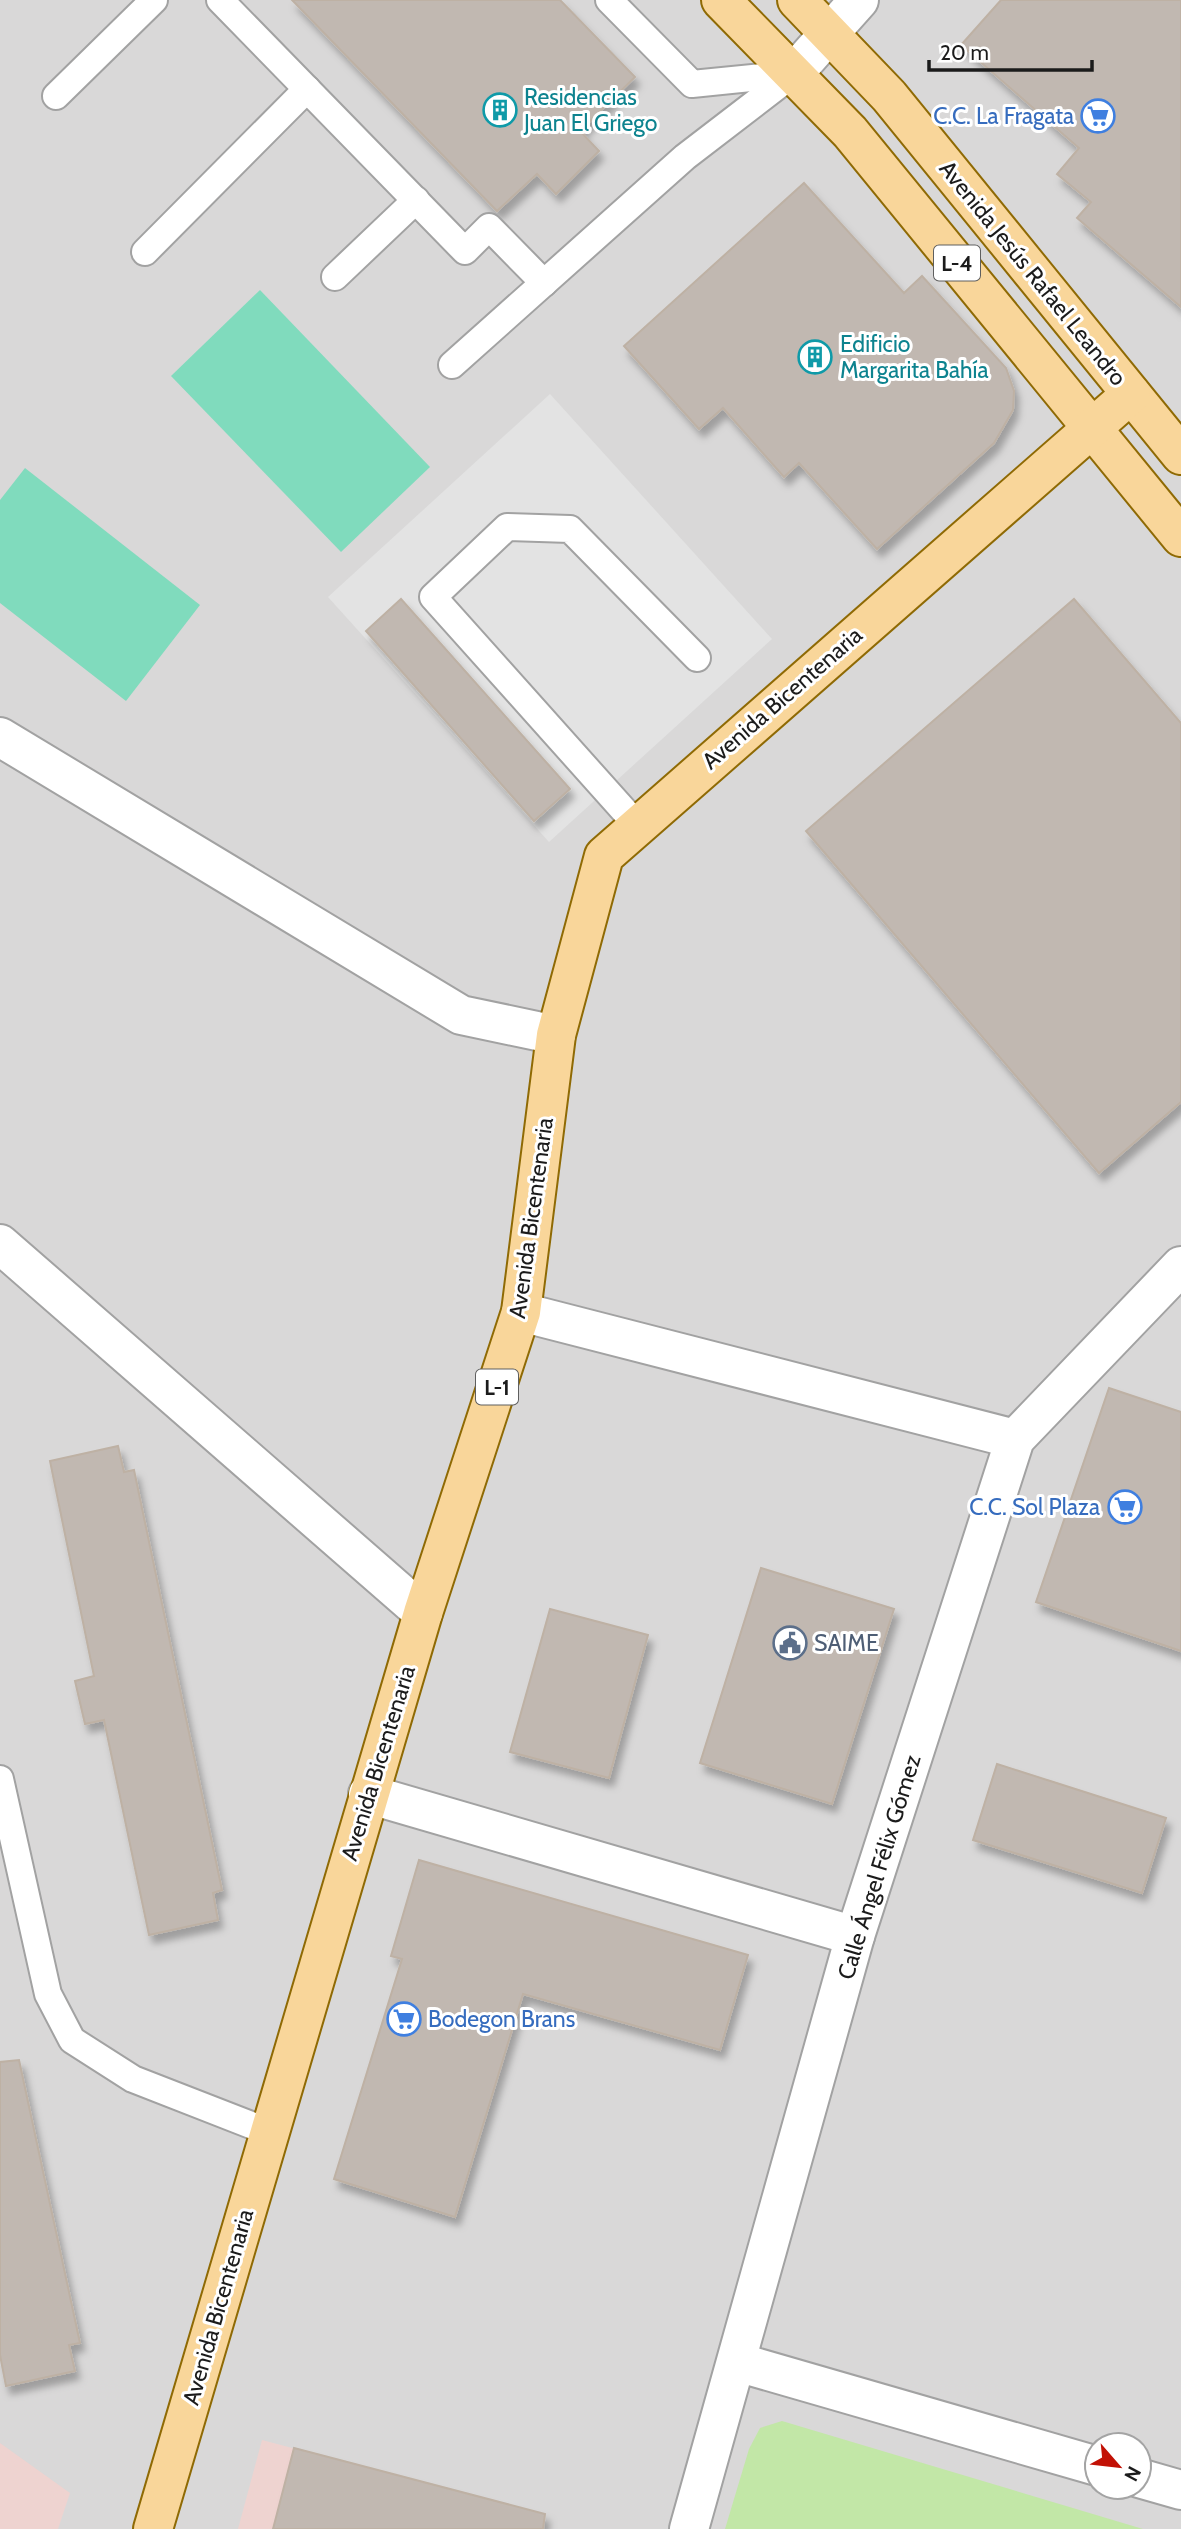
<svg xmlns="http://www.w3.org/2000/svg" width="1181" height="2529" viewBox="0 0 1181 2529" font-family="Cabin,sans-serif">
<style>
.residential{fill:#d9d8d8;fill-rule:evenodd}
.commercial{fill:#eed3d0}
.grass{fill:#c2e7a7}
.pitch{fill:#80dbbd}
.parking{fill:#e3e3e3}
.building{fill:#c1b8b1;stroke:#beb1a4;stroke-width:2;filter:url(#shadow)}
.lines{fill:none;stroke-linecap:round;stroke-linejoin:round}
.service-casing{stroke:#a2a2a2;stroke-width:30}
.minor-casing{stroke:#a2a2a2;stroke-width:42}
.primary-casing{stroke:#8f6a04;stroke-width:42}
.service{stroke:#fff;stroke-width:26}
.minor{stroke:#fff;stroke-width:38}
.primary{stroke:#f9d69a;stroke-width:38}
.labels{text-anchor:middle;dominant-baseline:central;stroke-width:6;stroke-linejoin:round;paint-order:stroke}
.shield{fill:#fff;stroke:#5f5f5f;stroke-width:2}
.shield-label{font-size:21px;font-weight:bold;fill:#1b1b1b}
.culture-label{font-size:23px;fill:#0d838f;stroke:#fff;text-anchor:start}
.shop-label{font-size:23px;fill:#366cbe;stroke:#fff;text-anchor:end}
.street-label{font-size:23px;fill:#1b1b1b;stroke:#fff}
.service-label{font-size:23px;fill:#4e5e75;stroke:#fff;text-anchor:start}
</style>
<defs>
<filter id="shadow"><feDropShadow dx="4.5" dy="8" stdDeviation="3.5" flood-color="#0004"/></filter>
</defs>
<rect width="100%" height="100%" fill="#edeae1"/>
<path class="residential" d="M0,0H1181V2529H0ZM1097,2445H1139V2487H1097Z"/>
<g class="commercial">
<polygon points="262,2440 522,2509 517,2529 238,2529"/>
<polygon points="0,2443 70,2493 58,2529 0,2529"/>
</g>
<polygon class="grass" points="782,2421 1143,2529 725,2529 749,2449 760,2428"/>
<g class="pitch">
<polygon points="260,290 430,467 341,552 171,376"/>
<polygon points="25,468 200,605 126,701 0,603 0,500"/>
</g>
<polygon class="parking" points="550,394 772,639 549,842 328,597"/>
<g class="building">
<polygon points="292,0 560,0 635,77 580,131 599,151 556,194 537,174 497,211"/>
<polygon points="1001,0 1181,0 1181,307 1077,218 1091,202 1057,174 1079,148 961,45"/>
<polygon points="804,183 904,293 922,276 1006,368 1014,391 1013,410 994,443 877,549 799,463 784,477 723,408 699,429 624,346"/>
<polygon points="401,599 570,789 534,821 366,631"/>
<polygon points="1074,599 1181,723 1181,1102 1099,1173 806,831"/>
<polygon points="1109,1388 1181,1412 1181,1651 1036,1602"/>
<polygon points="118,1446 124,1472 134,1470 222,1890 213,1893 218,1920 149,1935 104,1720 85,1724 75,1681 94,1676 50,1461"/>
<polygon points="761,1568 894,1609 832,1804 700,1763"/>
<polygon points="550,1609 648,1635 609,1778 510,1752"/>
<polygon points="997,1764 1166,1818 1142,1893 973,1840"/>
<polygon points="419,1860 748,1955 720,2050 523,1994 455,2217 334,2179 402,1959 391,1956"/>
<polygon points="19,2060 80,2343 69,2345 75,2371 6,2386 0,2355 0,2062"/>
<polygon points="294,2448 545,2514 543,2529 273,2529"/>
</g>
<g class="lines">
<defs>
<g id="service">
<polyline points="220,0 465,251 489,227 544,283"/>
<polyline points="609,0 692,84 792,74"/>
<polyline points="56,96 154,0"/>
<polyline points="145,252 307,89"/>
<polyline points="335,277 416,200"/>
<polyline points="452,365 685,157 793,74"/>
<polyline points="637,825 433,597 507,527 570,529 697,658"/>
<polyline points="0,1779 48,1994 72,2040 133,2079 269,2132"/>
</g>
<g id="minor">
<polyline points="793,74 859,0"/>
<polyline points="0,737 461,1015 556,1035"/>
<polyline points="0,1244 423,1613"/>
<polyline points="521,1312 1015,1439"/>
<polyline points="368,1794 855,1936"/>
<polyline points="737,2362 1097,2466"/>
<polyline points="1139,2478 1181,2490"/>
<polyline points="689,2529 855,1936 1015,1439 1181,1266"/>
</g>
<g id="primary">
<polyline points="721,0 850,132 1181,537"/>
<polyline points="797,0 889,96 1181,455"/>
<polyline points="153,2529 423,1613 521,1312 556,1035 604,856 1131,394"/>
</g>
</defs>
<use href="#service" class="service-casing"/>
<use href="#minor" class="minor-casing"/>
<use href="#primary" class="primary-casing"/>
<use href="#service" class="service"/>
<use href="#minor" class="minor"/>
<use href="#primary" class="primary"/>
</g>
<defs>
<symbol id="building-ring" viewBox="-11 -11 22 22"><circle r="9.5" fill="#fff" stroke="#0f9aa8" stroke-width="1.5"/><path d="M-4-6H4V6H1V3H-1V6H-4ZM-2.5-4.3h1.7v1.8h-1.7ZM.8-4.3h1.7v1.8H.8ZM-2.5-1h1.7V.8h-1.7ZM.8-1h1.7V.8H.8Z" fill="#0f9aa8"/></symbol>
<symbol id="supermarket-ring" viewBox="-11 -11 22 22"><circle r="9.5" fill="#fff" stroke="#3f7fe0" stroke-width="1.5"/><path d="M-6-5.5h2.5l.6 2H6L4.5 2H-2.5L-4.4-4H-6ZM-1.5 3.2a1.3 1.3 0 1 0 .1 0ZM3 3.2a1.3 1.3 0 1 0 .1 0Z" fill="#3f7fe0"/></symbol>
<symbol id="civic-ring" viewBox="-11 -11 22 22"><circle r="9.5" fill="#fff" stroke="#5c6f8a" stroke-width="1.5"/><path d="M-.6-6.5H3V-4.5H.6V-3L4-1V1h2V6H-6V1h2V-1L-.6-3ZM-1.2 2.5V6h2.4V2.5Z" fill="#5c6f8a"/></symbol>
</defs>
<g fill-rule="evenodd">
<use href="#building-ring" x="481" y="91" width="38" height="38"/>
<use href="#supermarket-ring" x="1079" y="97" width="38" height="38"/>
<use href="#building-ring" x="796" y="338" width="38" height="38"/>
<use href="#supermarket-ring" x="1106" y="1488" width="38" height="38"/>
<use href="#civic-ring" x="771" y="1624" width="38" height="38"/>
<use href="#supermarket-ring" x="385" y="2000" width="38" height="38"/>
</g>
<g class="labels">
<g class="shield">
<rect x="934" y="245.5" width="46" height="35" rx="5"/>
<rect x="476" y="1369.5" width="42" height="35" rx="5"/>
</g>
<g class="shield-label">
<text x="957" y="263">L-4</text>
<text x="497" y="1387">L-1</text>
</g>
<g class="culture-label">
<text x="524" y="97">Residencias<tspan x="524" dy="26">Juan El Griego</tspan></text>
<text x="840" y="344">Edificio<tspan x="840" dy="26">Margarita Bahía</tspan></text>
</g>
<g class="shop-label">
<text x="1074" y="116">C.C. La Fragata</text>
<text x="1100" y="1507">C.C. Sol Plaza</text>
<text x="428" y="2019" text-anchor="start">Bodegon Brans</text>
</g>
<g class="street-label">
<text transform="translate(1033 273) rotate(51)">Avenida Jesús Rafael Leandro</text>
<text transform="translate(782 698) rotate(-41)">Avenida Bicentenaria</text>
<text transform="translate(531 1218) rotate(-82)">Avenida Bicentenaria</text>
<text transform="translate(378 1763) rotate(-73)">Avenida Bicentenaria</text>
<text transform="translate(879 1867) rotate(-73)">Calle Ángel Félix Gómez</text>
<text transform="translate(218 2307) rotate(-74)">Avenida Bicentenaria</text>
</g>
<g class="service-label">
<text x="814" y="1643">SAIME</text>
</g>
</g>
<g transform="translate(1118 2466) rotate(118)"><circle r="33" fill="#ffffff" stroke="#a4a4a4" stroke-width="2"/>
<path d="M0-5L12 26L0 18L-12 26Z" fill="#c21105"/>
<text y="-10" font-size="19" font-weight="bold" text-anchor="middle" fill="#1b1b1b">N</text>
</g>
<path d="M929 60v10h163v-10" fill="none" stroke="#1b1b1b" stroke-width="3.5"/>
<text x="940" y="60" font-size="21" fill="#1b1b1b" stroke="#ffffff" stroke-width="5" paint-order="stroke">20 m</text>
</svg>
